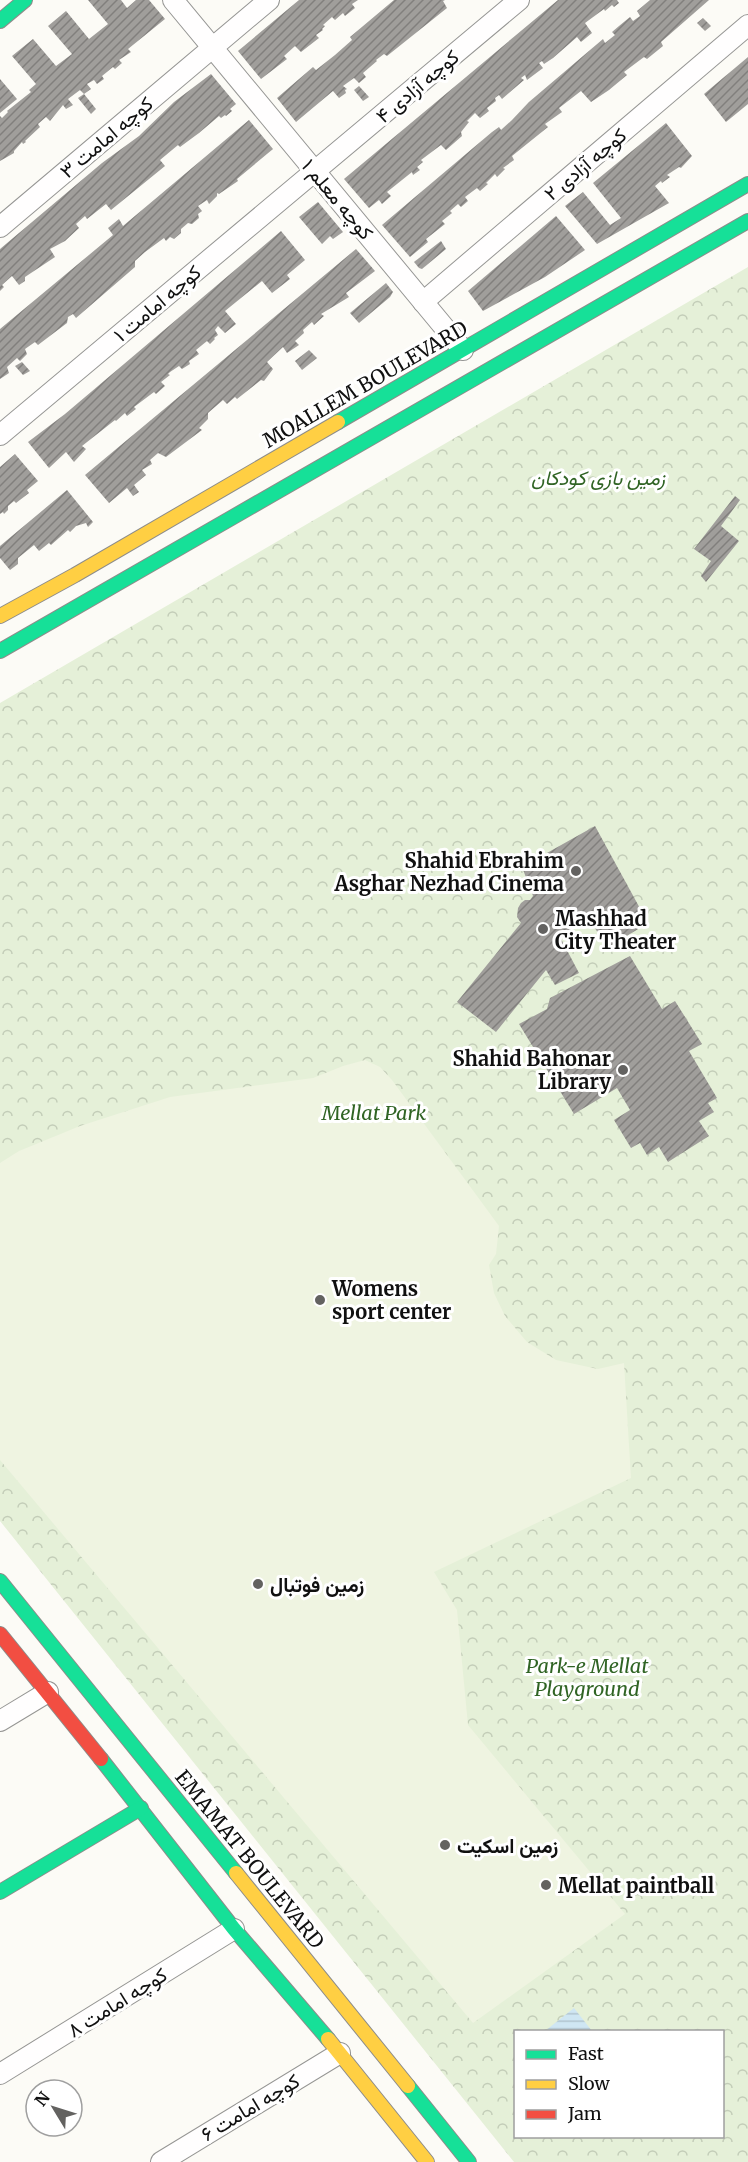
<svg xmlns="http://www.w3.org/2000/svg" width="748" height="2162" viewBox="0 0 748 2162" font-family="Merriweather,Vazirmatn,serif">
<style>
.park{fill:url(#park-crowns);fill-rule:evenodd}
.pitch{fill:#eff4e1}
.water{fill:url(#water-rules)}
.building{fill:url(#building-hatch)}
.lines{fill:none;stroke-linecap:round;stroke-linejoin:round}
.street-casing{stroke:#969694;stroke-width:22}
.fast-casing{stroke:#8d8c8a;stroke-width:16}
.slow-casing{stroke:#8d8c8a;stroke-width:16}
.jam-casing{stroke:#8d8c8a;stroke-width:16}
.street{stroke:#fffefe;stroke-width:20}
.fast{stroke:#16e098;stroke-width:14}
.slow{stroke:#ffcf43;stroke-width:14}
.jam{stroke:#f24e42;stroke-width:14}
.poi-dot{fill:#636260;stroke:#fff;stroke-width:2}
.labels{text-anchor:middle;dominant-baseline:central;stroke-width:6;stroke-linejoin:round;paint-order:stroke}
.street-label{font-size:20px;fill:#101010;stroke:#fff}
.park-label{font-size:20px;font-style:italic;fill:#306424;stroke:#fff}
.poi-label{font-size:20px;font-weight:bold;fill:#101010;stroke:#fff;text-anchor:start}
</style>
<defs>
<pattern id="park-crowns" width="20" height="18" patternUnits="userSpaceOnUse" patternTransform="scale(1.5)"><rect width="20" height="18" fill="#e5f0d8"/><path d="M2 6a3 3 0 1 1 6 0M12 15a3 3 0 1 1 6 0" fill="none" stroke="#c3cdb8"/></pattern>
<pattern id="water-rules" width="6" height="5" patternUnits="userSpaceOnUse" patternTransform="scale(1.5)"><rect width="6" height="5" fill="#cfe6f3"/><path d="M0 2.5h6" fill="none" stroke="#b1c4cf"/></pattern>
<pattern id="building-hatch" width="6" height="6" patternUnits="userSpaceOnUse" patternTransform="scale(1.5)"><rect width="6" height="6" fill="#a09e9b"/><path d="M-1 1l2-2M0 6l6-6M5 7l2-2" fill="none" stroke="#817f7d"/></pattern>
</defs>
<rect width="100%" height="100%" fill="#fcfbf6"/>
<path class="park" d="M748,267V2162H514L0,1521V703ZM516,2032H722V2136H516Z"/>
<polygon class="pitch" points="365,1060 380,1067 392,1080 499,1226 496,1254 489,1265 494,1293 505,1316 527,1342 556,1360 598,1369 624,1363 631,1478 434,1572 457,1610 468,1725 625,1914 473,2023 0,1460 0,1163 19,1151 80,1126 170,1097 313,1078 343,1066"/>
<polygon class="water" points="574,2008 592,2031 545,2031"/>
<g class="building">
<polygon points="88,0 121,0 127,8 136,0 149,0 165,19 128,49 131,52 119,60 122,63 115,69 113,67 102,76 104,79 97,84 94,80 87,84 91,89 84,94 80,90 68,99 73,105 66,109 63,105 50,121 46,117 38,124 40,127 25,141 26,142 23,144 22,142 14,151 14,153 0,161 0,116 2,118 8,112 7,111 31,92 29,90 36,84 12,56 33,39 56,66 72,54 48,26 66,11 89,39 108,24"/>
<polygon points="299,0 358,0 352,4 355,8 345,16 343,13 335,20 332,17 323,25 325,26 322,29 323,30 316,35 319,38 301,52 295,46 284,56 287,59 261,79 238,51"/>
<polygon points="394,0 445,0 443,1 447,8 387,56 384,54 376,60 377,61 363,73 366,77 359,83 354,78 343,86 347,89 345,90 346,93 339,98 333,91 296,122 277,98 313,67 316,70 335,55 352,40 350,37"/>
<polygon points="558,0 617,0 619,3 614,7 612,5 605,11 604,9 585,23 592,33 581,42 577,37 553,58 544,64 542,61 539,63 543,68 527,80 525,75 521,78 524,80 502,99 499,95 495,98 496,101 487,108 489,111 480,118 475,113 467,121 469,122 461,132 462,136 446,150 441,145 421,160 423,162 417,167 420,170 413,175 412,172 387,192 391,196 382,204 379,200 369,208 344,179"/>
<polygon points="650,0 709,0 661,42 663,46 647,59 644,57 624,72 627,75 609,90 591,102 581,91 559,108 562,112 545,124 548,127 512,156 514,160 503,168 505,169 497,177 495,174 486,183 488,184 480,191 477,188 465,197 468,201 461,207 458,204 450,211 452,213 442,221 445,224 426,239 428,242 410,257 382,225 492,132 499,127 501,130 512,120 529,102 603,39 605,43 615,35 612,32 619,26 630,17 633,21 640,16 637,11"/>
<polygon points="703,18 711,26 705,31 697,23"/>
<polygon points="748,57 748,104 726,122 704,94"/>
<polygon points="211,74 236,104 230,109 232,111 226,116 225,115 221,118 219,116 199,133 180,147 178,145 160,160 165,166 111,210 106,204 87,219 85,216 76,224 79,228 65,241 50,249 55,257 25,277 25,281 19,285 12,276 2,285 4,287 0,291 0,249 102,163 139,136 174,102"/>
<polygon points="0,79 17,99 0,113"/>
<polygon points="359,86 369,97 363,101 354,90"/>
<polygon points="84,94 96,109 91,114 78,98"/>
<polygon points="249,120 273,149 237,179 238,181 219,194 217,193 217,196 209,204 207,200 198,206 202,211 198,214 199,218 192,224 188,223 181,229 181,233 174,239 170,237 166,241 164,238 145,252 135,261 135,267 76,318 73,314 68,317 67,323 38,345 35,342 25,349 27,354 20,361 17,358 7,367 9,373 0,379 0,329 113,235 108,228 119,219 123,226"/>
<polygon points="666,123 692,156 681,168 679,167 667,175 670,177 662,183 661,181 655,186 669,203 597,244 565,206 583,192 610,225 621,218 593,183"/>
<polygon points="318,202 343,232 333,239 330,236 322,244 299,217"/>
<polygon points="556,216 585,250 545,277 483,311 468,291"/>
<polygon points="281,231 305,260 287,275 290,279 272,293 262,281 225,311 236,324 225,333 218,326 215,330 218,335 214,338 215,339 210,344 207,341 196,350 199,354 189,361 190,364 182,369 179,366 170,372 168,374 170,375 161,382 165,386 156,394 154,392 134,407 136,409 127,416 125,413 116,421 115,420 82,446 86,449 74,462 66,452 49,468 28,442 65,414"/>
<polygon points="441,241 446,249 422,269 419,268 414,262"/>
<polygon points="356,249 375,271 346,293 349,297 321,314 324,316 314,325 312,322 303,330 304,333 295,341 299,345 287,353 283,347 267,362 273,369 264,381 261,380 237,399 235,397 227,404 223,400 208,413 208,419 199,428 202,430 166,457 158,453 150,460 152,464 142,470 146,475 134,485 139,492 133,496 127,488 109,503 85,475"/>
<polygon points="386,283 393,292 390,297 359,323 350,313"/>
<polygon points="309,350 317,358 302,370 295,361"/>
<polygon points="22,362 30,371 23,375 15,366"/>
<polygon points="15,454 38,481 27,490 29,493 16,503 14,501 8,506 8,510 4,514 3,512 0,514 0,467"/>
<polygon points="67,490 93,522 88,527 86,523 76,526 70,532 68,530 51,545 49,543 39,551 34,545 18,558 18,564 10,570 0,558 0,546"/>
<polygon points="735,496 740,500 721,526 739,541 706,582 701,576 711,561 694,549"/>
<polygon points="595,826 648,923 607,948 590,920 559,935 579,973 555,985 546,970 496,1032 457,1002 521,923 517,917 518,908 521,903 525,900 530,900 533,896 522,867"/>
<polygon points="630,956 662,1009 675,1001 702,1044 689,1051 717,1098 708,1103 714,1112 699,1121 709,1136 668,1162 659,1147 647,1155 640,1143 631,1148 614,1120 630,1110 617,1088 574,1114 519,1024 547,1009 550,998"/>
</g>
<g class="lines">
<defs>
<g id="street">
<polyline points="173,0 463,350"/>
<polyline points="0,227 269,0"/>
<polyline points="423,302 748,25"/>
<polyline points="0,435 519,0"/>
<polyline points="0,1721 48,1692"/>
<polyline points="0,2074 234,1929"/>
<polyline points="161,2162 340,2053"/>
</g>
<g id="fast">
<polyline points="0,21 25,0"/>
<polyline points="338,422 748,184"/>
<polyline points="0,651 748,221"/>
<polyline points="0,1581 236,1873"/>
<polyline points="101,1759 234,1929 328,2039"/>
<polyline points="0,1892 141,1808"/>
<polyline points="408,2086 469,2162"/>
</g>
<g id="slow">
<polyline points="0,616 75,575 338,422"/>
<polyline points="236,1873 408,2086"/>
<polyline points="328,2039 427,2162"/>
</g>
<polyline id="jam" points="0,1634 101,1759"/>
</defs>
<use href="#street" class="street-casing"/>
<use href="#fast" class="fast-casing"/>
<use href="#slow" class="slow-casing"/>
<use href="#jam" class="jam-casing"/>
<use href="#street" class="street"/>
<use href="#fast" class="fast"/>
<use href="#slow" class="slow"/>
<use href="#jam" class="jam"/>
</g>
<g class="poi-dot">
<circle cx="576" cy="871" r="6"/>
<circle cx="543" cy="929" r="6"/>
<circle cx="623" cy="1070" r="6"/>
<circle cx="320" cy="1300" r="6"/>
<circle cx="258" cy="1584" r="6"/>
<circle cx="445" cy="1845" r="6"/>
<circle cx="546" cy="1885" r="6"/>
</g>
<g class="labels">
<g class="street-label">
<text transform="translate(417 86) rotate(-40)">کوچه آزادی ۴</text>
<text transform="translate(106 137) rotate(-40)">کوچه امامت ۳</text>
<text transform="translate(585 164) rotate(-40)">کوچه آزادی ۲</text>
<text transform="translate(338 199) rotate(50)">کوچه معلم ۱</text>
<text transform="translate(157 303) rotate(-40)">کوچه امامت ۱</text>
<text transform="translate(365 384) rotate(-30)">MOALLEM BOULEVARD</text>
<text transform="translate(250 1859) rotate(51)">EMAMAT BOULEVARD</text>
<text transform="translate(117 2002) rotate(-32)">کوچه امامت ۸</text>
<text transform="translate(250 2107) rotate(-31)">کوچه امامت ۶</text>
</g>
<g class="park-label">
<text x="598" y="477">زمین بازی کودکان</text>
<text x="374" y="1112">Mellat Park</text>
<text x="587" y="1665">Park-e Mellat<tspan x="587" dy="23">Playground</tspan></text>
</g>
<g class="poi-label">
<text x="564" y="860" text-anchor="end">Shahid Ebrahim<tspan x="564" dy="23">Asghar Nezhad Cinema</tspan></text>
<text x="555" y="918">Mashhad<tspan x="555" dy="23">City Theater</tspan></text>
<text x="611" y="1058" text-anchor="end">Shahid Bahonar<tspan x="611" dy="23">Library</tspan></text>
<text x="332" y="1288">Womens<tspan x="332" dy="23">sport center</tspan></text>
<text x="270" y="1584">زمین فوتبال</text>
<text x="457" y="1845">زمین اسکیت</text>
<text x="558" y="1885">Mellat paintball</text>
</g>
</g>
<rect x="514" y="2030" width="210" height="108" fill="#ffffff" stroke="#9f9f9f" stroke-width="1.5"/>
<rect x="526" y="2050" width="30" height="9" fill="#16e098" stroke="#9f9f9f" stroke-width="1.5"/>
<text x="568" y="2060" font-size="18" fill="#101010">Fast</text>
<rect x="526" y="2080" width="30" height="9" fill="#ffcf43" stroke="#9f9f9f" stroke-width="1.5"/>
<text x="568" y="2090" font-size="18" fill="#101010">Slow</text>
<rect x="526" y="2110" width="30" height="9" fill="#f24e42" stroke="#9f9f9f" stroke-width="1.5"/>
<text x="568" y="2120" font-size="18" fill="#101010">Jam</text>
<g transform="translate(54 2108) rotate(308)"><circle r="28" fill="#ffffff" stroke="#9f9f9f" stroke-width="1.5"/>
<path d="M0-4.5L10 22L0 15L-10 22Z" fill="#636260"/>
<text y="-9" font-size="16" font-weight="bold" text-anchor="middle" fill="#101010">N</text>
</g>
</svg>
